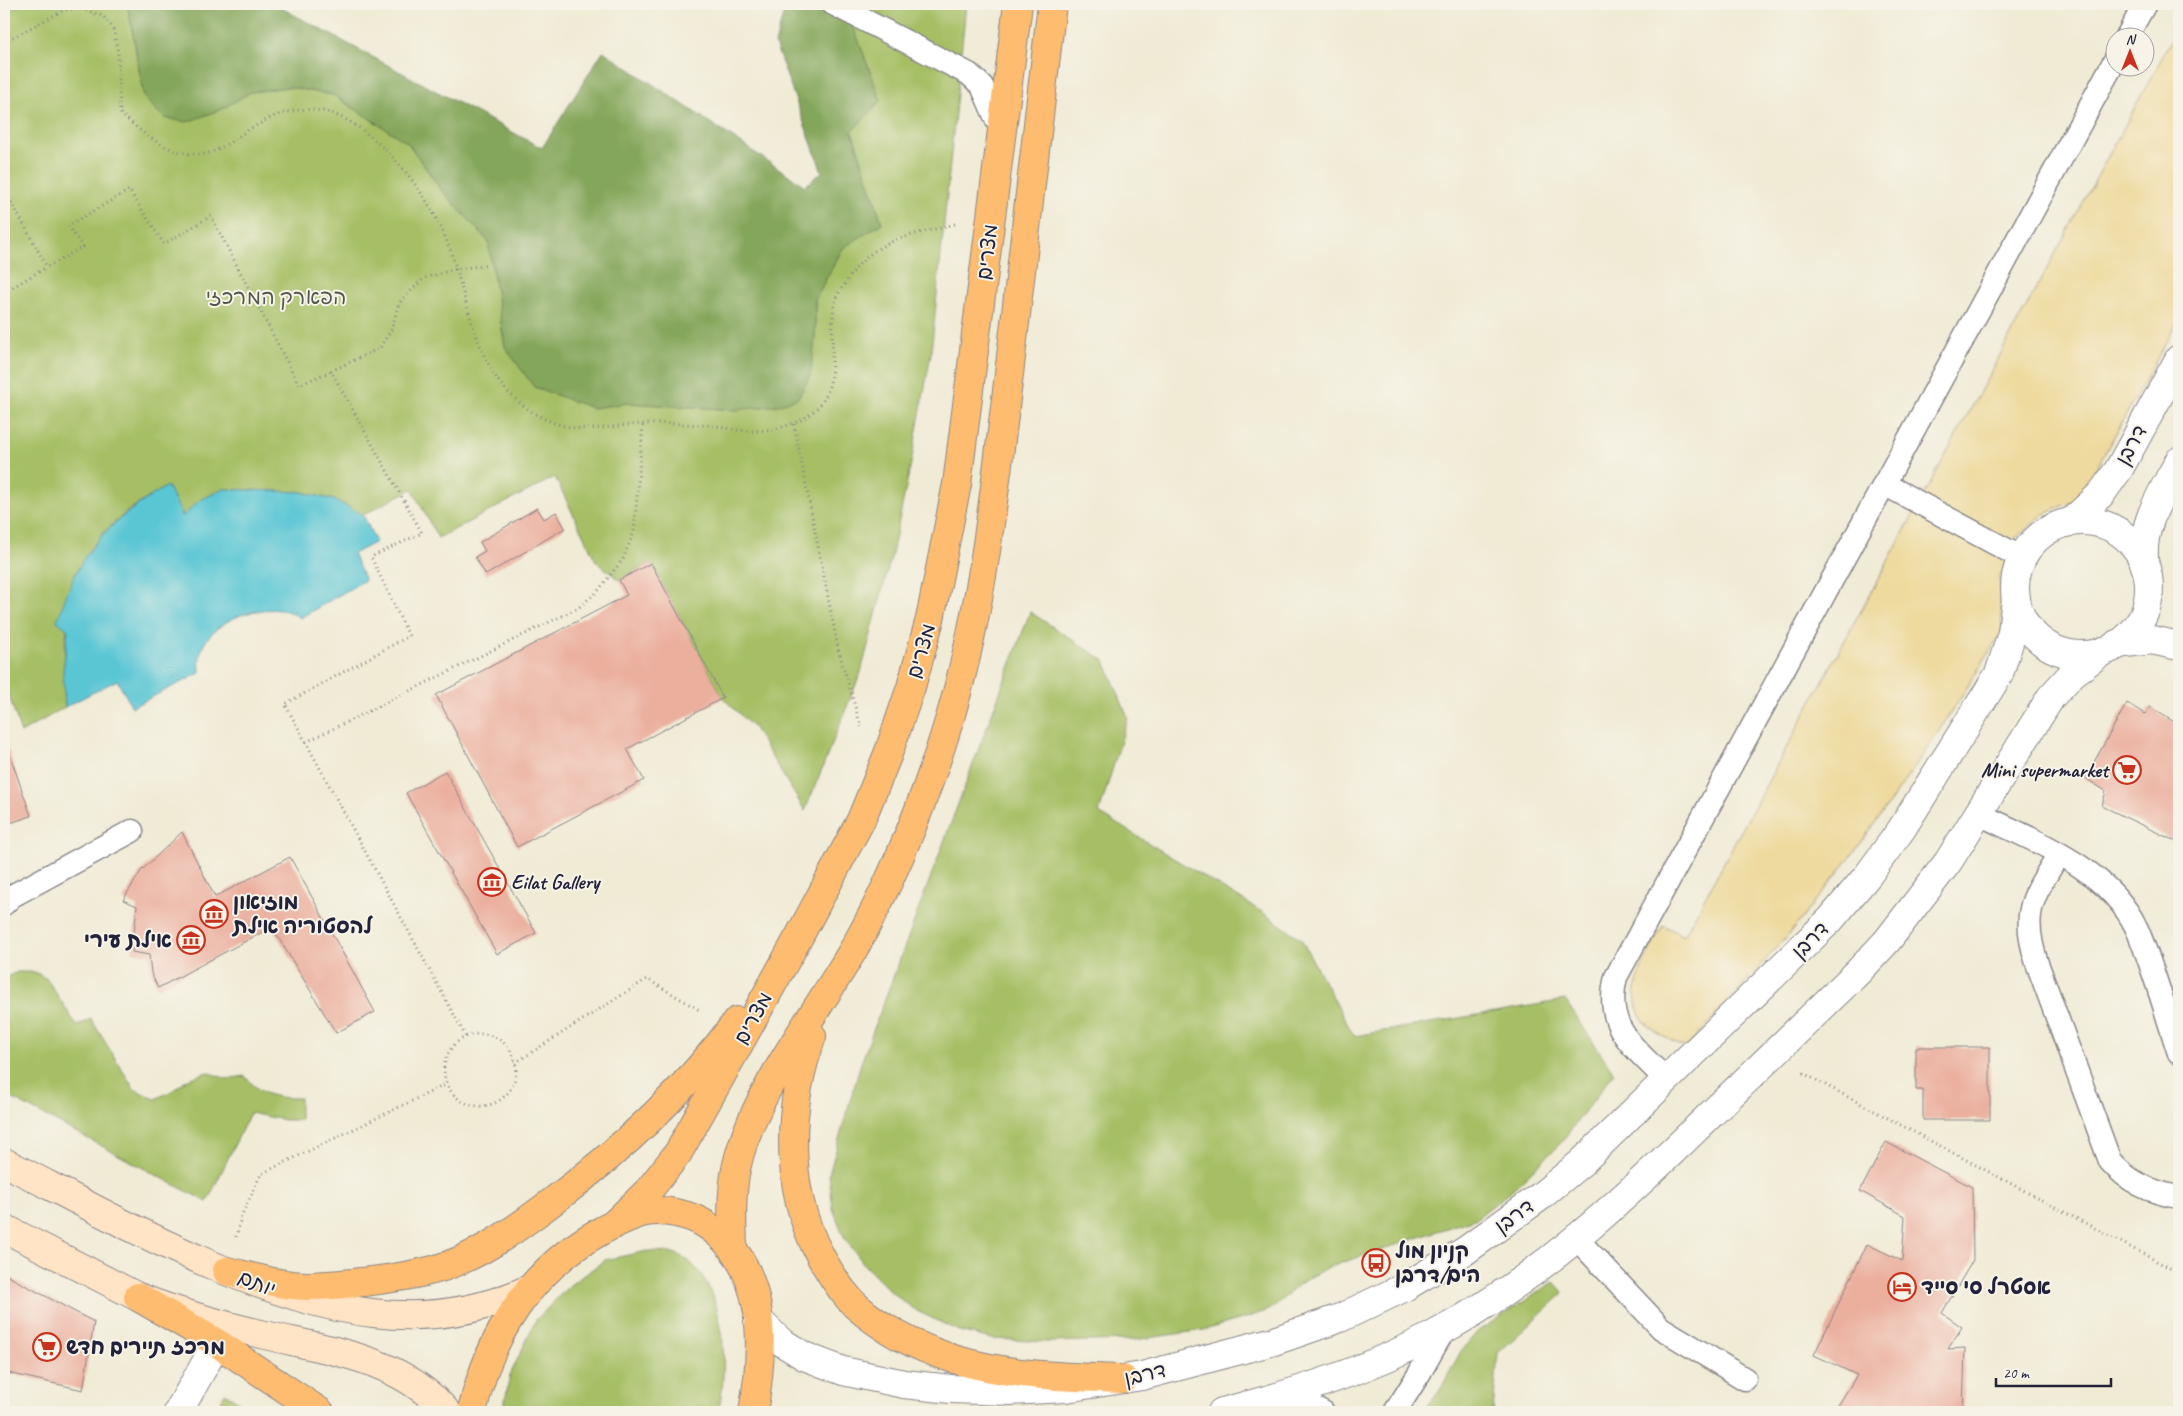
<svg xmlns="http://www.w3.org/2000/svg" width="2183" height="1416" viewBox="0 0 2183 1416" font-family="Caveat,'Playpen Sans Hebrew',sans-serif">
<style>
.green{fill:#a6bf65;stroke:#647050}
.forest{fill:#84a65a;stroke:#53644a}
.sand{fill:#eeda9e;stroke:#887e6c}
.water{fill:#5ac6d4;stroke:#3e7488}
.building{fill:#ebaf9e}
.lines{fill:none;stroke-linecap:round;stroke-linejoin:round}
.service-casing{stroke:#898688;stroke-width:25}
.pedestrian-casing{stroke:#898688;stroke-width:30}
.minor-casing{stroke:#898688;stroke-width:30}
.tertiary-casing{stroke:#898688;stroke-width:30}
.secondary-casing{stroke:#898688;stroke-width:30}
.trunk-casing{stroke:#898688;stroke-width:30}
.path{stroke:#898688;stroke-width:3;stroke-dasharray:1 4;stroke-linecap:butt}
.service{stroke:#fff;stroke-width:22}
.pedestrian{stroke:#fff;stroke-width:28}
.minor{stroke:#fff;stroke-width:28}
.tertiary{stroke:#fff;stroke-width:28}
.secondary{stroke:#ffe4c6;stroke-width:28}
.trunk{stroke:#febc70;stroke-width:28}
.labels{text-anchor:middle;dominant-baseline:central;stroke-width:4;stroke-linejoin:round;paint-order:stroke}
.street-label{font-size:21px;fill:#22223b;stroke:#f7f3e8}
.park-label{font-size:21px;fill:#50594a;stroke:#f7f3e8}
.poi-label{font-size:21px;font-weight:bold;fill:#22223b;stroke:#f7f3e8;text-anchor:start}
</style>
<rect width="100%" height="100%" fill="#f7f3e8"/>
<filter id="ink" filterUnits="userSpaceOnUse"><feTurbulence type="fractalNoise" baseFrequency=".02" numOctaves="2"/><feDisplacementMap in="SourceGraphic" scale="10" xChannelSelector="R" yChannelSelector="G"/><feConvolveMatrix kernelMatrix="1 2 1 2 8 2 1 2 1" color-interpolation-filters="sRGB"/></filter>
<filter id="wash" filterUnits="userSpaceOnUse"><feTurbulence type="fractalNoise" baseFrequency=".0096" numOctaves="4" result="noise"/><feDisplacementMap in="SourceGraphic" scale="20" xChannelSelector="R" yChannelSelector="G"/><feGaussianBlur stdDeviation="1.12" result="paint"/><feColorMatrix in="noise" values="0 0 0 0 0 0 0 0 0 0 0 0 0 0 0 0 0 1.4 0 .05"/><feComposite in="paint" operator="in"/></filter>
<g filter="url(#wash)">
<rect width="100%" height="100%" fill="#f0ebd5"/>
<g class="green">
<polygon points="23,4 124,4 129,11 144,98 220,110 251,92 288,87 333,95 408,143 439,187 488,241 505,347 591,408 628,403 737,410 815,340 815,299 843,248 882,223 852,131 845,4 966,4 931,354 911,463 892,554 861,672 805,811 754,728 723,698 651,563 619,580 596,561 555,477 438,538 412,489 363,515 334,500 301,492 223,489 200,500 183,516 167,486 129,510 103,533 74,576 65,644 65,707 21,733 4,680 4,11"/>
<polygon points="1030,612 1105,661 1128,718 1099,813 1262,912 1301,939 1354,1036 1565,1000 1614,1073 1560,1144 1512,1190 1477,1218 1326,1268 1301,1283 1271,1309 1249,1317 1204,1330 1134,1340 1047,1342 992,1339 959,1331 917,1311 892,1293 866,1267 844,1237 833,1209 829,1174 861,1063"/>
<path d="M17,972H35L47,979L77,1026L91,1019L134,1089L155,1099L172,1091L186,1080L207,1072L227,1079L245,1076C261,1096 275,1098 300,1098V1120H284L250,1113L207,1202L4,1094V978Z"/>
<path d="M647,1251C657,1252 673,1251 681,1256C727,1282 729,1368 718,1412H503L510,1375L536,1320L570,1285L605,1260Z"/>
<polygon points="1554,1282 1564,1293 1498,1353 1493,1412 1423,1412 1440,1390 1461,1351 1478,1331"/>
<polygon points="225,1393 254,1412 216,1412"/>
</g>
<polygon class="forest" points="124,4 274,4 542,148 603,51 805,186 822,172 775,44 786,4 845,4 881,101 852,131 882,223 843,248 815,299 815,340 810,376 798,398 778,405 737,410 628,403 592,408 534,387 505,347 488,241 439,187 408,143 333,95 288,87 251,92 220,110 187,122 164,118 144,98 129,11"/>
<path class="sand" d="M2179,26V319L2080,498L2043,515L2013,540L2000,578L2002,631L1960,699L1909,775L1855,851L1796,926L1686,1048C1672,1041 1653,1033 1644,1021C1621,992 1650,952 1663,925L1684,936Z"/>
<path class="water" d="M167,486L183,516L200,500L223,489L301,492L334,500L363,515L376,542L353,554L365,580L300,618C296,615 291,612 286,611C256,604 205,622 200,657C199,662 200,668 200,673L132,707L117,680L65,707L63,672L68,630L57,621C63,606 67,591 74,577C94,534 128,510 167,486Z"/>
<g id="blocks">
<g class="building">
<polygon points="537,508 544,519 556,512 565,528 486,575 475,557 485,551 480,542"/>
<polygon points="651,563 723,698 627,749 644,780 517,847 436,695 627,595 619,580"/>
<polygon points="2127,703 2145,714 2150,707 2179,725 2179,843 2102,806 2106,791 2085,778"/>
<polygon points="4,738 31,816 4,825"/>
<polygon points="445,771 536,933 497,954 406,793"/>
<polygon points="182,832 215,897 290,857 375,1012 336,1033 272,927 158,988 151,973 149,955 132,952 137,906 123,900 141,871"/>
<polygon points="1916,1047 1990,1047 1990,1120 1923,1120 1923,1090 1916,1090"/>
<polygon points="1886,1142 1972,1187 1973,1260 1942,1313 1962,1327 1948,1349 1965,1348 1963,1412 1834,1412 1857,1375 1814,1355 1867,1244 1902,1261 1905,1216 1860,1191"/>
<polygon points="4,1274 94,1322 83,1390 4,1372"/>
</g>
</g>
</g>
<g filter="url(#ink)">
<use href="#blocks" fill-opacity="0" stroke="#898688" stroke-width="1"/>
<g class="lines">
<defs>
<g id="service">
<polyline points="833,4 969,74 982,86 1002,132"/>
<polyline points="2126,38 2145,4"/>
<polyline points="1884,484 2022,558"/>
<path d="M1979,814C2034,841 2109,868 2137,929C2153,966 2166,1014 2179,1053"/>
<path d="M2059,854C2033,896 2020,912 2037,963L2110,1161C2128,1182 2152,1193 2179,1197"/>
<polyline points="4,904 12,896 132,831"/>
<path d="M1666,1080C1635,1047 1603,1028 1616,977L2116,58"/>
<polyline points="1577,1239 1661,1328 1745,1379"/>
<polyline points="1291,1395 1323,1412"/>
<polyline points="1395,1412 1419,1374 1445,1328"/>
</g>
<polyline id="pedestrian" points="178,1412 217,1343"/>
<polyline id="minor" points="2117,644 2152,640 2179,646"/>
<g id="tertiary">
<circle cx="2082" cy="588" r="67"/>
<polyline points="2071,522 2101,494 2119,469 2179,359"/>
<path d="M2145,566C2138,529 2162,493 2179,461"/>
<polyline points="758,1320 780,1341 804,1356 843,1371 904,1384 951,1389 1010,1391 1066,1388 1142,1376 1274,1341 1340,1318 1403,1288 1465,1251 1541,1196 1581,1163 1831,919 1868,875 1901,830 1999,674 2012,633 2016,598"/>
<path d="M1222,1412C1294,1394 1364,1371 1430,1337C1538,1280 1619,1204 1705,1120C1756,1071 1807,1022 1858,972L1887,941L1948,862L2051,697L2072,674L2103,651"/>
</g>
<g id="secondary">
<path d="M4,1162C76,1199 147,1238 221,1269C325,1311 421,1338 529,1289"/>
<path d="M4,1228L138,1297C179,1313 222,1325 265,1335C332,1351 399,1358 447,1412"/>
</g>
<g id="trunk">
<path d="M812,1036C785,1111 784,1200 828,1269C835,1281 845,1295 855,1305C883,1330 919,1348 954,1359C1009,1376 1066,1377 1123,1379"/>
<polyline points="614,1224 649,1190 678,1153 801,933 861,820 888,754 911,687 930,619 957,484 1018,4"/>
<path d="M733,1248C732,1221 731,1195 736,1169C752,1092 817,1014 856,945C893,879 922,807 945,734C982,617 994,496 1009,374C1023,251 1038,127 1052,4"/>
<path d="M227,1271C253,1277 282,1286 309,1286C345,1285 398,1279 433,1270C475,1259 513,1231 548,1205C619,1152 684,1093 737,1021"/>
<polyline points="138,1297 217,1343 320,1412"/>
<path d="M472,1412C489,1335 531,1269 601,1231C614,1224 631,1215 646,1212C664,1209 689,1214 705,1224C768,1264 765,1346 753,1412"/>
</g>
</defs>
<use href="#service" class="service-casing"/>
<use href="#pedestrian" class="pedestrian-casing"/>
<use href="#minor" class="minor-casing"/>
<use href="#tertiary" class="tertiary-casing"/>
<use href="#secondary" class="secondary-casing"/>
<use href="#trunk" class="trunk-casing"/>
<g class="path">
<path d="M4,42L64,10L82,9L103,16L113,28L118,53L120,113C141,132 170,157 201,154C219,153 232,140 247,131C291,102 328,101 370,136C405,165 434,206 450,249C465,292 476,362 510,394C525,409 544,421 565,426C593,433 618,424 646,424C665,423 685,424 705,425C720,426 736,431 751,431C773,431 800,425 816,409C829,397 832,378 832,361C833,342 831,320 835,302C836,295 842,288 846,282C874,237 908,237 955,224"/>
<polyline points="4,189 47,267 83,247 68,226 129,190 164,244 211,216 299,385 331,371 422,533 371,557 409,636 285,704 466,1037"/>
<polyline points="4,292 47,267"/>
<polyline points="331,371 380,348 392,328 399,303 424,278 456,269 488,265"/>
<polyline points="794,424 838,648 861,727"/>
<polyline points="306,742 578,608 597,592 623,559 634,532 643,424"/>
<circle cx="480" cy="1070" r="36"/>
<polyline points="515,1063 647,979 701,1011"/>
<polyline points="1803,1073 2179,1273"/>
<polyline points="236,1237 241,1217 261,1174 447,1084"/>
</g>
<use href="#service" class="service"/>
<use href="#pedestrian" class="pedestrian"/>
<use href="#minor" class="minor"/>
<use href="#tertiary" class="tertiary"/>
<use href="#secondary" class="secondary"/>
<use href="#trunk" class="trunk"/>
</g>
</g>
<defs>
<symbol id="supermarket-ring" viewBox="-11 -11 22 22"><circle r="9.5" fill="#f7f3e8" stroke="#c8321e" stroke-width="1.5"/><path d="M-6-5.5h2.5l.6 2H6L4.5 2H-2.5L-4.4-4H-6ZM-1.5 3.2a1.3 1.3 0 1 0 .1 0ZM3 3.2a1.3 1.3 0 1 0 .1 0Z" fill="#c8321e"/></symbol>
<symbol id="museum-ring" viewBox="-11 -11 22 22"><circle r="9.5" fill="#f7f3e8" stroke="#c8321e" stroke-width="1.5"/><path d="M0-6L6-3V-2H-6V-3ZM-5-1h2V3h-2ZM-1-1h2V3h-2ZM3-1h2V3H3ZM-6 4H6V6H-6Z" fill="#c8321e"/></symbol>
<symbol id="bus-ring" viewBox="-11 -11 22 22"><circle r="9.5" fill="#f7f3e8" stroke="#c8321e" stroke-width="1.5"/><path d="M-5-6H5V4H4V6H2V4H-2V6H-4V4H-5ZM-3.5-4V0h7V-4ZM-3.5 1.2v1.5H-2V1.2ZM2 1.2v1.5H3.5V1.2Z" fill="#c8321e"/></symbol>
<symbol id="hotel-ring" viewBox="-11 -11 22 22"><circle r="9.5" fill="#f7f3e8" stroke="#c8321e" stroke-width="1.5"/><path d="M-6-4.5h1.5V1H6V5H4.5V3h-9V5H-6ZM-4 0a1.8 1.8 0 1 1 3.6 0ZM.5 0V-2.5h3Q6-2.5 6 0Z" fill="#c8321e"/></symbol>
</defs>
<g fill-rule="evenodd">
<use href="#supermarket-ring" x="2111" y="754" width="32" height="32"/>
<use href="#museum-ring" x="476" y="866" width="32" height="32"/>
<use href="#museum-ring" x="198" y="898" width="32" height="32"/>
<use href="#museum-ring" x="175" y="924" width="32" height="32"/>
<use href="#bus-ring" x="1360" y="1247" width="32" height="32"/>
<use href="#hotel-ring" x="1886" y="1271" width="32" height="32"/>
<use href="#supermarket-ring" x="31" y="1331" width="32" height="32"/>
</g>
<g class="labels">
<g class="street-label">
<text transform="translate(987 252) rotate(-83)">מצרים</text>
<text transform="translate(2131 445) rotate(-61)">דרבן</text>
<text transform="translate(921 651) rotate(-74)">מצרים</text>
<text transform="translate(1810 940) rotate(-45)">דרבן</text>
<text transform="translate(753 1018) rotate(-61)">מצרים</text>
<text transform="translate(1514 1216) rotate(-36)">דרבן</text>
<text transform="translate(257 1283) rotate(22)">יותם</text>
<text transform="translate(1145 1374) rotate(-13)">דרבן</text>
</g>
<g class="park-label">
<text x="276" y="297">הפארק המרכזי</text>
</g>
<g class="poi-label">
<text x="2108" y="770" text-anchor="end">Mini supermarket</text>
<text x="511" y="882">Eilat Gallery</text>
<text x="233" y="902">מוזיאון<tspan x="233" dy="24">להסטוריה אילת</tspan></text>
<text x="172" y="940" text-anchor="end">אילת עירי</text>
<text x="1395" y="1251">קניון מול<tspan x="1395" dy="24">הים/דרבן</tspan></text>
<text x="1921" y="1287">אסטרל סי סייד</text>
<text x="66" y="1347">מרכז תיירים חדש</text>
</g>
</g>
<rect width="2183" height="1416" fill="none" stroke="#f7f3e8" stroke-width="20"/>
<g transform="translate(2130 52)"><circle r="24" fill="#f7f3e8" stroke="#a29fa3"/>
<path d="M0-4L9 19L0 12L-9 19Z" fill="#c8321e"/>
<text y="-8" font-size="14" font-weight="bold" text-anchor="middle" fill="#22223b">N</text>
</g>
<path d="M1996 1378v8h115v-8" fill="none" stroke="#22223b" stroke-width="2.5"/>
<text x="2003" y="1378" font-size="15" fill="#22223b" stroke="#f7f3e8" stroke-width="4" paint-order="stroke">20 m</text>
</svg>
